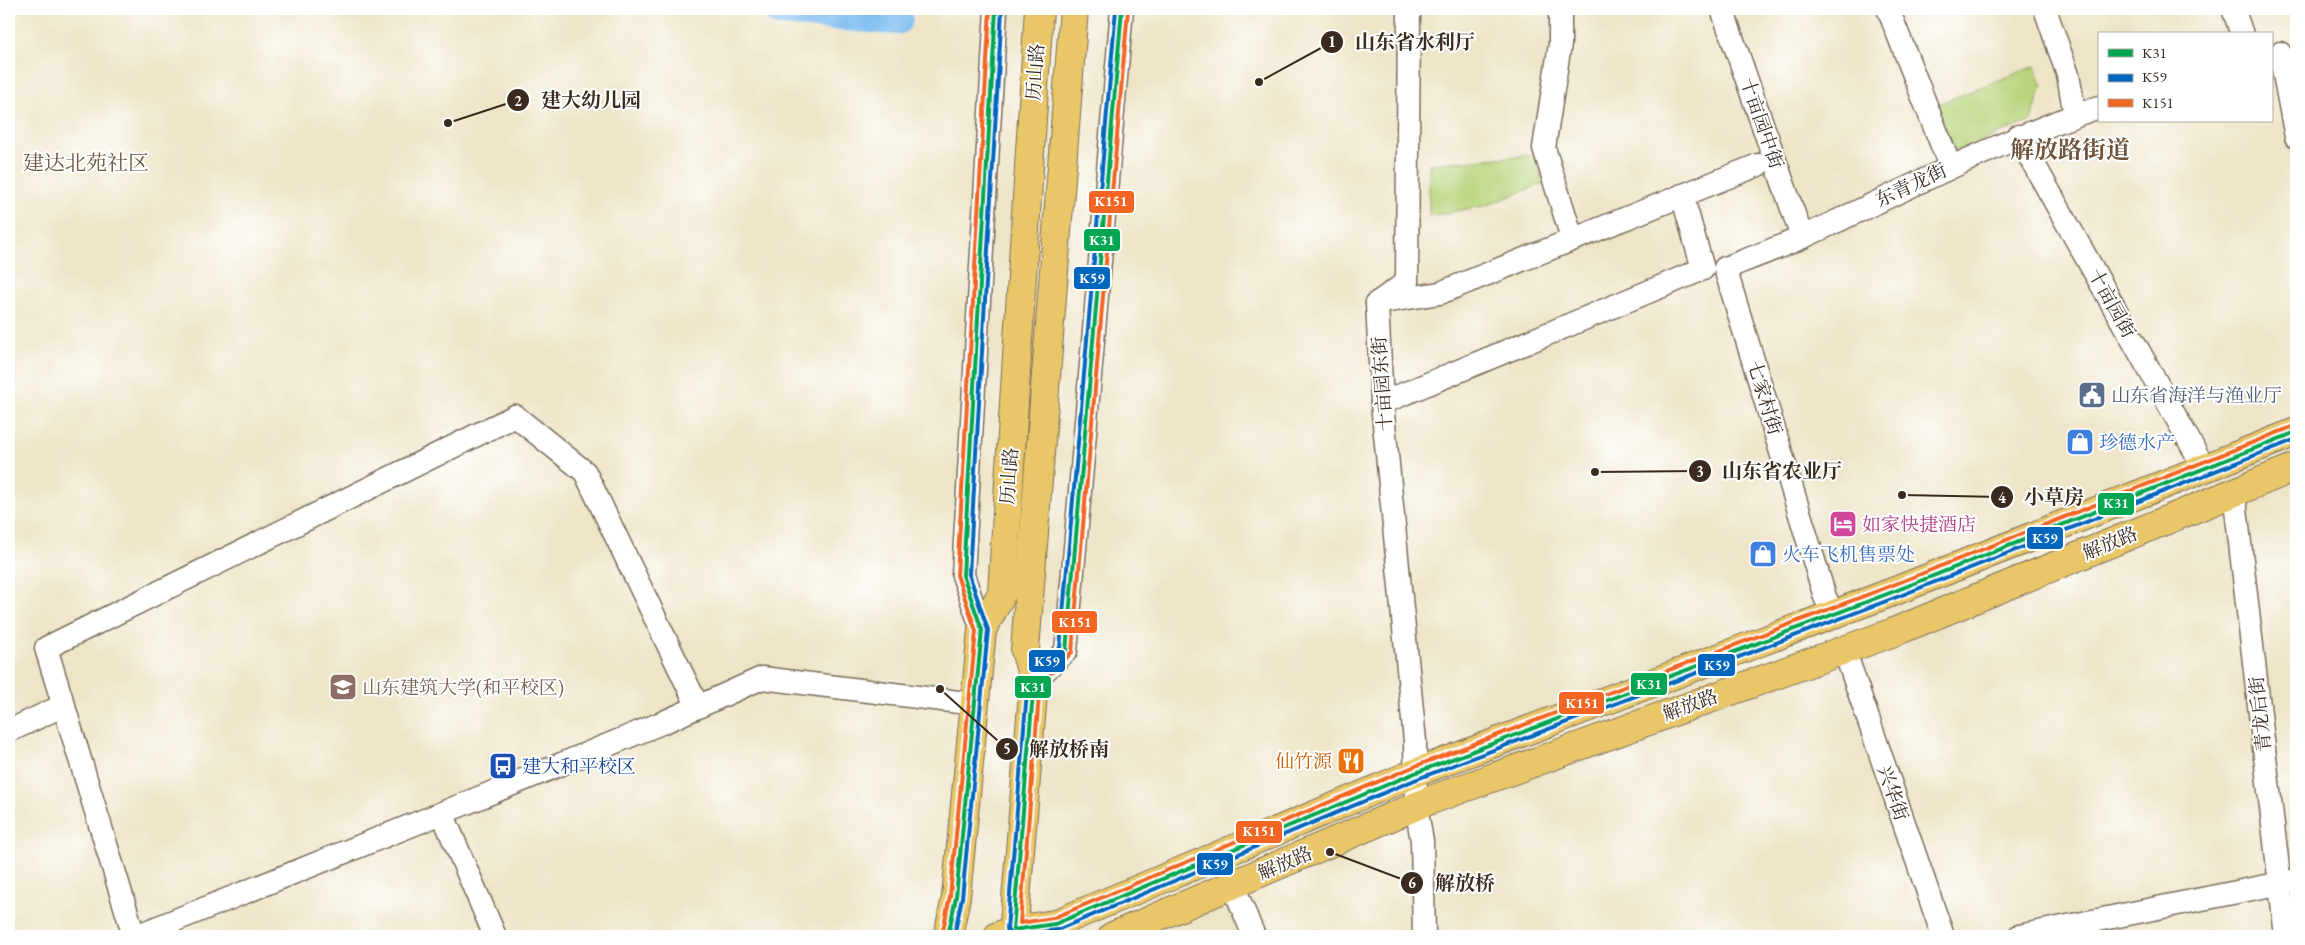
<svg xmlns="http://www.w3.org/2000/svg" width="2305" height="945" viewBox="0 0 2305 945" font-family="'EB Garamond','Noto Serif SC',serif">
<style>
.green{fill:#b8d47b;stroke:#7a7f4c}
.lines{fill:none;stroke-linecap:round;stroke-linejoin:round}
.river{stroke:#7bbbf0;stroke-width:34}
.minor-casing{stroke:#7a6b5a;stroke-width:25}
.major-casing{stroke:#7a6b5a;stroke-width:30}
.minor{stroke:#fff;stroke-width:22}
.major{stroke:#e9c769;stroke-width:28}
.bus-1-casing{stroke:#fff;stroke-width:8}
.bus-2-casing{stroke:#fff;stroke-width:8}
.bus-3-casing{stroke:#fff;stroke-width:8}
.bus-1{stroke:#00a651;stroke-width:4}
.bus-2{stroke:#0065bd;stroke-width:4}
.bus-3{stroke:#f26522;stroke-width:4}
.labels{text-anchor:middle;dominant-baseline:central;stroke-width:4;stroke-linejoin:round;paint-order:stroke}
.street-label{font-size:19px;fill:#3b2a1e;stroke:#fff}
.service-label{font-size:19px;fill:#4e5e75;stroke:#fff;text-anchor:start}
.shop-label{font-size:19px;fill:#366cbe;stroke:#fff;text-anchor:start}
.hotel-label{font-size:19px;fill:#b23c85;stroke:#fff;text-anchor:start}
.education-label{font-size:19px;fill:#785e54;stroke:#fff;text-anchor:start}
.food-label{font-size:19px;fill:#c56008;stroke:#fff;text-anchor:end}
.transit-label{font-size:19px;fill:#164399;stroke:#fff;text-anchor:start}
.quarter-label{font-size:21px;fill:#6d543a;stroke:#fff}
.district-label{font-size:24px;font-weight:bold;fill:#6d543a;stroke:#fff}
.leader{fill:none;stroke:#3b2a1e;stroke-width:2}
.callout-dot{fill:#3b2a1e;stroke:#fff;stroke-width:2}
.mark-label{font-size:15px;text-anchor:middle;font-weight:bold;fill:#fff}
.callout-label{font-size:20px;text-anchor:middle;font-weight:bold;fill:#3b2a1e;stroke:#fff;stroke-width:4;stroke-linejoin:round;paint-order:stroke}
.line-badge{stroke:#fff;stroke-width:2}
.badge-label{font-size:14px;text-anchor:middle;font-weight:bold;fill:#fff}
</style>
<rect width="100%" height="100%" fill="#fff"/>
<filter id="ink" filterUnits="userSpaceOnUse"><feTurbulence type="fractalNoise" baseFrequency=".02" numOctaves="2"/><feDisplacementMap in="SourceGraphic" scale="10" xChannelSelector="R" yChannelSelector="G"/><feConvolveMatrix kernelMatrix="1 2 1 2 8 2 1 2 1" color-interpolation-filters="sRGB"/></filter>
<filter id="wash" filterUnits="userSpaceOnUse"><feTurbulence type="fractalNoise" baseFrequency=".0096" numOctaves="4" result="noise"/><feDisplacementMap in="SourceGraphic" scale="20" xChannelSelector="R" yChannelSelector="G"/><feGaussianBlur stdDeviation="1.12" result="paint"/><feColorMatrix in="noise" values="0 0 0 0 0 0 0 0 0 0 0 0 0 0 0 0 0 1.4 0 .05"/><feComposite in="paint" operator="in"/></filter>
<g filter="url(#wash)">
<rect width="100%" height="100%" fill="#eee5c8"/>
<g class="green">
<polygon points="2035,66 2042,85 2031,121 1948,154 1938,104"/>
<polygon points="1534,155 1544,183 1488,205 1429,216 1429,164"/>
</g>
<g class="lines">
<polyline class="river" points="780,9 896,18"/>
</g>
</g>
<g filter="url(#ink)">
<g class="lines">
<defs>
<g id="minor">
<polyline points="1560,9 1560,44 1544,148 1572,238"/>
<polyline points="1722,9 1802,237"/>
<polyline points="1888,9 1950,166"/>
<polyline points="2045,9 2068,75 2075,115"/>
<polyline points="2233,9 2242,34"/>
<polyline points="2280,53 2296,137"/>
<polyline points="2018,136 2205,469"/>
<polyline points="1380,301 1407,282 1409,9"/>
<polyline points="1377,303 1382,403 1415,741 1416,806 1422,841 1424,936"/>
<polyline points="1377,303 1440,293 1758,165"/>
<polyline points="1382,403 1703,269 1682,195"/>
<polyline points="2234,492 2286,936"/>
<path d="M1833,614L1825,597L1725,268C1751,258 1778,248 1803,237C1901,192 1996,142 2099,107"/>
<polyline points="982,630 963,575 996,9"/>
<polyline points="1844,649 1943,936"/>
<polyline points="1034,681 1066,651 1122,9"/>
<polyline points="9,731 64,705"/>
<polyline points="1233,885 1254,936"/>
<polyline points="134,936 46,648 515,416 585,472 698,707"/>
<polyline points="136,936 442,813"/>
<polyline points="495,936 442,813 664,722 762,678 975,704"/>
<polyline points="2019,936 2296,880"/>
</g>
<g id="major">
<polyline points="948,936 956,897 982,630 1002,593 1039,9"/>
<polyline points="998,936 1013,930 1055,924 1415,773 1895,591 2296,432"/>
<polyline points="1013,936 1034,681 1025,650 1074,9"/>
<polyline points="1113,936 1428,801 1894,632 2296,467"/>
</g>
</defs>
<use href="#minor" class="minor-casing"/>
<use href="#major" class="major-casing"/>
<use href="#minor" class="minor"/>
<use href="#major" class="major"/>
<defs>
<g id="bus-1">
<polyline points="1122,9 1066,651 1034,681 1013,930 1055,924 1415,773 1895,591 2296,432"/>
<polyline points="948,936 956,897 982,630 963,575 996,9"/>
</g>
<g id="bus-2">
<polyline points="1116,9 1060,648 1028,680 1007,929 1011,936 1057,930 1417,779 1897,597 2296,439"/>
<polyline points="954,936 962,898 988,630 969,574 1002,9"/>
</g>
<g id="bus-3">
<polyline points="1128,10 1072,652 1040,684 1020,923 1053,918 1413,767 1893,585 2294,426"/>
<polyline points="942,935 950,896 976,631 957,575 990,9"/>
</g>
</defs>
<use href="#bus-1" class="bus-1-casing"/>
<use href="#bus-2" class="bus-2-casing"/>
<use href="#bus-3" class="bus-3-casing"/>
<use href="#bus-1" class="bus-1"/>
<use href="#bus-2" class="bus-2"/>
<use href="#bus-3" class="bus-3"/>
</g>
</g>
<defs>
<symbol id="civic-square" viewBox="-11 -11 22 22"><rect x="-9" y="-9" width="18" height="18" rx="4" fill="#5c6f8a" stroke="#fff"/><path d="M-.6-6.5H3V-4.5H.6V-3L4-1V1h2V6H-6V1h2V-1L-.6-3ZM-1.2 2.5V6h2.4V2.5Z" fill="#fff"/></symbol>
<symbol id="shop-square" viewBox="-11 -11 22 22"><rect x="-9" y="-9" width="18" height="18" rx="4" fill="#3f7fe0" stroke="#fff"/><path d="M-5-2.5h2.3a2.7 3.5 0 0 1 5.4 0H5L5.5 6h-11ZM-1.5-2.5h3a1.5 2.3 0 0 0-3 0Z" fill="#fff"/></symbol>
<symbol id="hotel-square" viewBox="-11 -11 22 22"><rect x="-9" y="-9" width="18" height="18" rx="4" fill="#d1479c" stroke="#fff"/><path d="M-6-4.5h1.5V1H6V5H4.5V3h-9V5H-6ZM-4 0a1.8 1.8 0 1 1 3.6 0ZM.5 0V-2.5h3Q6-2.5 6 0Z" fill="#fff"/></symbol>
<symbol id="university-square" viewBox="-11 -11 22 22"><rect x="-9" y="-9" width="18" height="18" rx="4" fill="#8d6e63" stroke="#fff"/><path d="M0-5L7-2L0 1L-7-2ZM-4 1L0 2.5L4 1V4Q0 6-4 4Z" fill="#fff"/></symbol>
<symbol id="restaurant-square" viewBox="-11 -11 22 22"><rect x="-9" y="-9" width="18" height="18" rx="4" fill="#e8710a" stroke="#fff"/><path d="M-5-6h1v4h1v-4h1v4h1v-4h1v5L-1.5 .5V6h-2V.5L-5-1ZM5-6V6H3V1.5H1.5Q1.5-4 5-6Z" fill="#fff"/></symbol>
<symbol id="bus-square" viewBox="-11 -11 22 22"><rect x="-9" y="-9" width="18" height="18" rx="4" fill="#1a4fb4" stroke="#fff"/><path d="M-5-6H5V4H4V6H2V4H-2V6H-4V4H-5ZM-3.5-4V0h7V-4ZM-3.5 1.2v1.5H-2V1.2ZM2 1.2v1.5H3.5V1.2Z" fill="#fff"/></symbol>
</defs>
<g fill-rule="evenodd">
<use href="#civic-square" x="2076" y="379" width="32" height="32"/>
<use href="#shop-square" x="2064" y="426" width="32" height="32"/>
<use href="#hotel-square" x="1827" y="508" width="32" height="32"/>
<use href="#shop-square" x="1747" y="538" width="32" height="32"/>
<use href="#university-square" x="327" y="671" width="32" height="32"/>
<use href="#restaurant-square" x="1335" y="745" width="32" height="32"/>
<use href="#bus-square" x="487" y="750" width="32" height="32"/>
</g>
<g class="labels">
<g class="street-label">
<text transform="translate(1035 72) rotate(-86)">历山路</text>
<text transform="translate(1762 123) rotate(71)">十亩园中街</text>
<text transform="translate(1911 185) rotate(-25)">东青龙街</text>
<text transform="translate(2112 303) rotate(61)">十亩园街</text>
<text transform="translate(1382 384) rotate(-94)">十亩园东街</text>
<text transform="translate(1765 398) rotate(73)">七家村街</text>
<text transform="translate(1009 476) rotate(-86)">历山路</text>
<text transform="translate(2110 543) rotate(-22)">解放路</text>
<text transform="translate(1690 705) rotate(-20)">解放路</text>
<text transform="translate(2260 714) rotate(-96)">青龙后街</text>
<text transform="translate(1893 793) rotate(71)">兴华街</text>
<text transform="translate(1285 863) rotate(-23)">解放路</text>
</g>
<g class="service-label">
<text x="2111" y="395">山东省海洋与渔业厅</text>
</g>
<g class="shop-label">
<text x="2099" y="442">珍德水产</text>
<text x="1782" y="554">火车飞机售票处</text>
</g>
<g class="hotel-label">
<text x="1862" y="524">如家快捷酒店</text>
</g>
<g class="education-label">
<text x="362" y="687">山东建筑大学(和平校区)</text>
</g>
<g class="food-label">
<text x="1332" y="761">仙竹源</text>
</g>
<g class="transit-label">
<text x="522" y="766">建大和平校区</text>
</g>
<g class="quarter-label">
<text x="86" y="162">建达北苑社区</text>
</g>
<g class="district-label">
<text x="2070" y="149">解放路街道</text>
</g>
</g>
<path class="leader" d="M1259 82L1332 42M448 123L518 100M1595 472L1700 471M1902 495L2002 497M940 689L1007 749M1330 852L1412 883"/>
<g class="callout-dot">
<circle cx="1259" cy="82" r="5"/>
<circle cx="448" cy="123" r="5"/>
<circle cx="1595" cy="472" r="5"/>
<circle cx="1902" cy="495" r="5"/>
<circle cx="940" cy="689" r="5"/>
<circle cx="1330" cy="852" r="5"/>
<circle cx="1332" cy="42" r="12"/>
<circle cx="518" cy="100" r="12"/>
<circle cx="1700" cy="471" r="12"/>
<circle cx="2002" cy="497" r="12"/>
<circle cx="1007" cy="749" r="12"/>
<circle cx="1412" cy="883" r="12"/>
</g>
<g class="mark-label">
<text x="1332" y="47">1</text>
<text x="518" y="106">2</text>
<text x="1700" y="477">3</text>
<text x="2002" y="503">4</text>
<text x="1007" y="754">5</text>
<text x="1412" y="888">6</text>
</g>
<g class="callout-label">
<text x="1415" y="49">山东省水利厅</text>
<text x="591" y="107">建大幼儿园</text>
<text x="1782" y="478">山东省农业厅</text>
<text x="2054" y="504">小草房</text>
<text x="1069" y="756">解放桥南</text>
<text x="1465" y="890">解放桥</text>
</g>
<g class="line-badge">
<rect x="1088" y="190" width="47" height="24" rx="5" fill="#f26522"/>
<rect x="1083" y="228" width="38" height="24" rx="5" fill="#00a651"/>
<rect x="1073" y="266" width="38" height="24" rx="5" fill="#0065bd"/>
<rect x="2097" y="492" width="38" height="24" rx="5" fill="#00a651"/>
<rect x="2026" y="526" width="38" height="24" rx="5" fill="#0065bd"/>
<rect x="1051" y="610" width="47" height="24" rx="5" fill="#f26522"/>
<rect x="1028" y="649" width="38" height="24" rx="5" fill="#0065bd"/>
<rect x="1697" y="653" width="39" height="24" rx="5" fill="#0065bd"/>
<rect x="1630" y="672" width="38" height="24" rx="5" fill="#00a651"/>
<rect x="1014" y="675" width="38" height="24" rx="5" fill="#00a651"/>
<rect x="1558" y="691" width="47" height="24" rx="5" fill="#f26522"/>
<rect x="1235" y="820" width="48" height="24" rx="5" fill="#f26522"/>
<rect x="1196" y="852" width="38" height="24" rx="5" fill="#0065bd"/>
</g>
<g class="badge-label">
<text x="1111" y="206">K151</text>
<text x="1102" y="245">K31</text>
<text x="1092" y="283">K59</text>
<text x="2116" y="508">K31</text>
<text x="2045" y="543">K59</text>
<text x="1075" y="627">K151</text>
<text x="1047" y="666">K59</text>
<text x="1717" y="670">K59</text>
<text x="1649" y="689">K31</text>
<text x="1033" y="692">K31</text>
<text x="1582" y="708">K151</text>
<text x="1259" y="836">K151</text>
<text x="1215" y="869">K59</text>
</g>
<rect width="2305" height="945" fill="none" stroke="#fff" stroke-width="30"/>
<rect x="2098" y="32" width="175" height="90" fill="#ffffff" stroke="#b1aaa5"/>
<rect x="2108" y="49" width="25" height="8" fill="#00a651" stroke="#b1aaa5"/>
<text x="2142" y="58" font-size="15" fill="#3b2a1e">K31</text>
<rect x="2108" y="74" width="25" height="8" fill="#0065bd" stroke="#b1aaa5"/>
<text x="2142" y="82" font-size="15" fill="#3b2a1e">K59</text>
<rect x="2108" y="99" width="25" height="8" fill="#f26522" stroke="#b1aaa5"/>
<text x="2142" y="108" font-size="15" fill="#3b2a1e">K151</text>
</svg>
